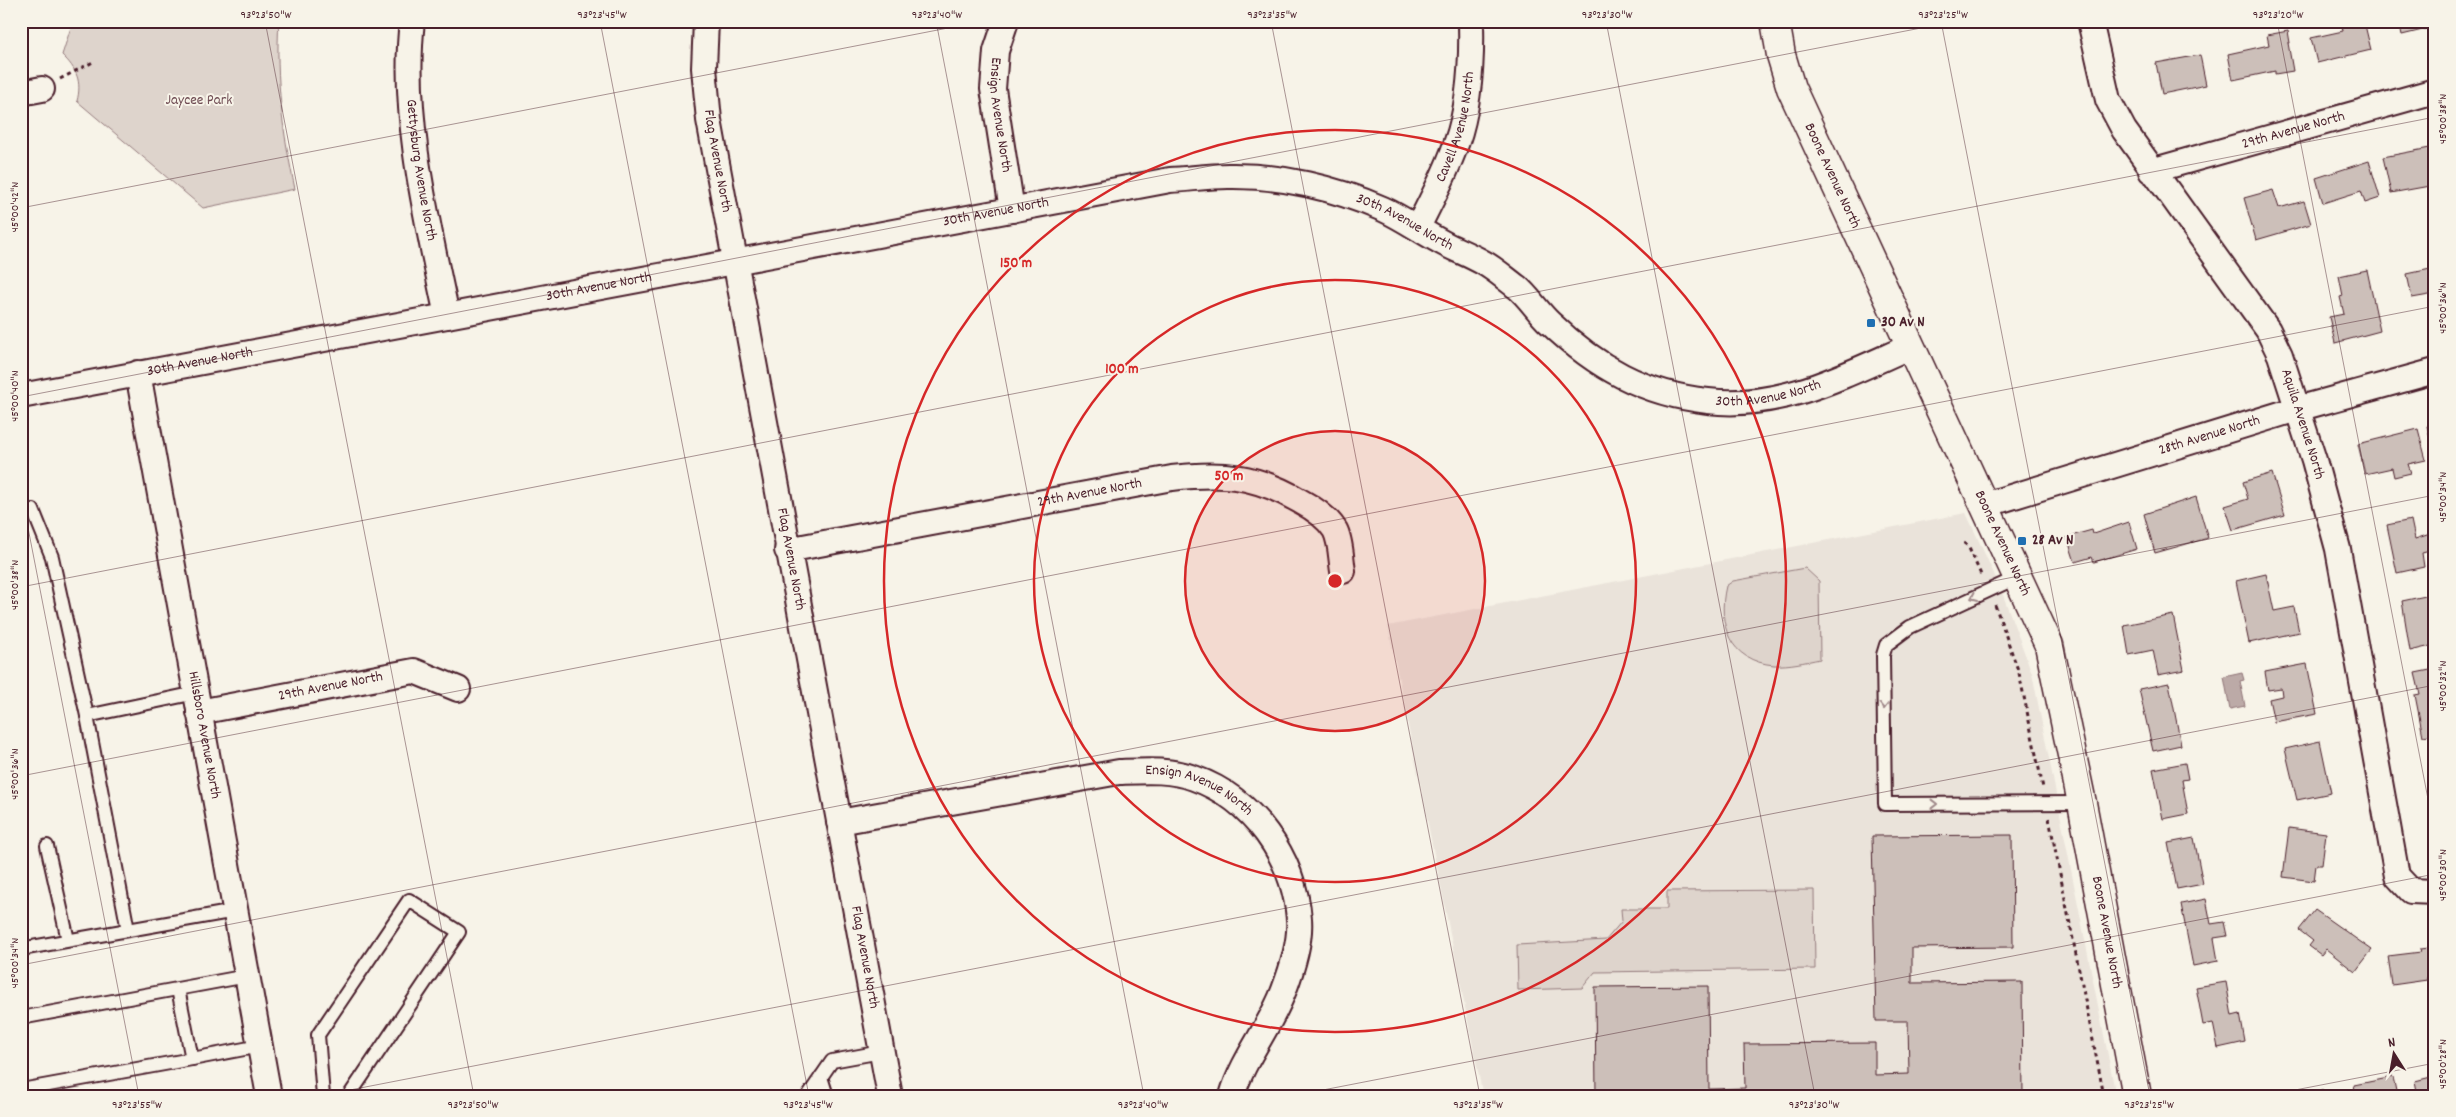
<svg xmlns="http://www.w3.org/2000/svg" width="2456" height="1117" viewBox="0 0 2456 1117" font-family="Dekko,sans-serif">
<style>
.built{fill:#eae3da}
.green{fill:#ded4cc;stroke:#947a7c}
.water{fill:#bcaaa7;stroke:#8e7275}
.building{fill:#ccbfb9;stroke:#4a1f2b}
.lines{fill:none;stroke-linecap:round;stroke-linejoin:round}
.lane-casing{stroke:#4a1f2b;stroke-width:16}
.street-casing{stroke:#4a1f2b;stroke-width:28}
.secondary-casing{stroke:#4a1f2b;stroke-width:31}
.path{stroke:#4a1f2b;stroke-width:3;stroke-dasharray:4 4;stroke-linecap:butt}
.lane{stroke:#f7f3e8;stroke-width:12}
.street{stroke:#f7f3e8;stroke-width:24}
.secondary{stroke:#f7f3e8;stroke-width:28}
.oneway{stroke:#a0898a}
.ticks{fill:none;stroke:#4a1f2b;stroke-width:1;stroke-opacity:0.45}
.ring{fill:none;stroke:#d62828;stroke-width:2.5}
.poi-dot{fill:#1f6fb2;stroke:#f7f3e8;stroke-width:2}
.labels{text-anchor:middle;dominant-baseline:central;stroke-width:4;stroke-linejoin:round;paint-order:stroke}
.park-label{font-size:15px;fill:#6f4c53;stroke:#f7f3e8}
.street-label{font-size:15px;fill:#4a1f2b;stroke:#f7f3e8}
.poi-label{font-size:15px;font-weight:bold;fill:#4a1f2b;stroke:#f7f3e8;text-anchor:start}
.centre{fill:#d62828;stroke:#f7f3e8;stroke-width:2.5}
.ring-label{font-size:15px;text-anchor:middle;font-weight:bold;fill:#d62828;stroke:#f7f3e8;stroke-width:4;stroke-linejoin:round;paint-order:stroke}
.neatline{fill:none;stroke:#4a1f2b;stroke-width:2}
.ticks-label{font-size:12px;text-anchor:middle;fill:#4a1f2b}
</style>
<rect width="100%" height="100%" fill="#f7f3e8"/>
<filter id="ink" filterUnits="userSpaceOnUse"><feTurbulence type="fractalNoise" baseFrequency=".02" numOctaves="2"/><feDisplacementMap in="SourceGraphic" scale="10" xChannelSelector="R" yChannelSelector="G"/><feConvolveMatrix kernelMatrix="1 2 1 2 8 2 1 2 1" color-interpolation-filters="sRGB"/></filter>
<g filter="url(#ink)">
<polygon class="built" points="1966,513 2000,587 2032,673 2116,1096 1483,1096 1388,626"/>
<g class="green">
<path d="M73,21H279C275,79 283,133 295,189L203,208L77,101C82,82 77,69 62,55Z"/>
<path d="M1805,568L1819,581L1820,659C1805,662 1789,666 1774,665C1729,661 1717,624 1726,586L1733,581Z"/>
<polygon points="1814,890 1815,969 1595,972 1582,988 1518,990 1517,945 1606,940 1622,921 1621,909 1667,909 1667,891"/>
</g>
<polygon class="water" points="2242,673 2244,680 2240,681 2245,706 2230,709 2224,677"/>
<g class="building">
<polygon points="2341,21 2364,21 2371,50 2317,63 2311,38 2343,31"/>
<polygon points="2399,21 2435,21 2435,27 2402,35"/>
<polygon points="2288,31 2290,43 2288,43 2293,71 2275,74 2275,71 2233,80 2228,54 2269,45 2267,35"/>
<polygon points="2200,55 2206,85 2162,94 2156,63"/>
<polygon points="2435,147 2435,185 2391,193 2383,157"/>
<polygon points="2369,161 2380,198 2365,203 2361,191 2323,203 2316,178"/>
<polygon points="2273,190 2279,208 2304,201 2311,224 2256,240 2244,198"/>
<polygon points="2435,268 2435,294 2412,298 2407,274"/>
<polygon points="2367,270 2380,331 2335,343 2329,317 2344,314 2340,297 2343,296 2339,276"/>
<polygon points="2435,424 2435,455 2434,456 2427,426"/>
<polygon points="2418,429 2426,460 2408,464 2411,473 2394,477 2392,468 2365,474 2358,444"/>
<polygon points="2272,473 2285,515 2233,530 2225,506 2248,499 2243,482"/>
<polygon points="2196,497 2208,538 2155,553 2144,514"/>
<polygon points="2411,520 2415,539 2430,534 2434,550 2422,553 2424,567 2397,573 2387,525"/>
<polygon points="2129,522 2137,549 2094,562 2092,557 2075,562 2067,537 2092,530 2093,534"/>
<polygon points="2266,574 2274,611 2294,607 2299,632 2249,643 2236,581"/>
<polygon points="2435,594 2435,645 2410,651 2402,601"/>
<polygon points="2173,615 2184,670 2158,675 2153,650 2129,655 2124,625"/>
<polygon points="2307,664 2317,714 2274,722 2269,699 2282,696 2281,688 2268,690 2265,672"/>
<polygon points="2435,669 2435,734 2423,736 2415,695 2420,694 2415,673"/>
<polygon points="2169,683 2181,745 2153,751 2139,689"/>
<polygon points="2320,741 2331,793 2297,800 2285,749"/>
<polygon points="2185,763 2188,779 2182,780 2188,814 2163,819 2153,769"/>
<polygon points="2289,828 2326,833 2322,865 2316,865 2314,881 2283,877"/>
<polygon points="2012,835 2013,947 1912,948 1912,983 2022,982 2023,1096 1596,1096 1595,987 1708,986 1709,1089 1745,1088 1744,1044 1875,1043 1875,1075 1909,1074 1908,1021 1876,1021 1872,836"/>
<polygon points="2194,838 2203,884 2177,889 2168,843"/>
<polygon points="2206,899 2211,924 2224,922 2227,936 2214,938 2218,961 2193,966 2181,904"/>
<polygon points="2315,910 2372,950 2355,972 2326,949 2321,955 2309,946 2313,941 2299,930"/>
<polygon points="2435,947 2435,972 2427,973 2427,980 2392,985 2388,956 2421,952 2420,949"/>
<polygon points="2226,982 2232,1016 2240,1014 2245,1042 2218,1048 2213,1023 2203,1025 2196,987"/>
<polygon points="2435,1076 2435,1096 2418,1096 2415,1081"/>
<polygon points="2393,1077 2397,1096 2356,1096 2354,1085"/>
<polygon points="2300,1090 2301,1094 2322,1090 2323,1096 2271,1096"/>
</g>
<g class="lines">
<defs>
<g id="lane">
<polyline points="21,512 33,510 52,557 87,716 128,930"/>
<polyline points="2018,577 1910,627 1886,645 1883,655 1885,804 2082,803"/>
<polyline points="87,716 196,693"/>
<polyline points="47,846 68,940"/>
<polyline points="21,949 235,911"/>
<polyline points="178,989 192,1059 260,1046"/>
<polyline points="21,1018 247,976"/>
<polyline points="821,1077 827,1096"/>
<polyline points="21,1090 192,1059"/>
<polyline points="323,1096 318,1035 409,900 459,932 349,1096"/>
<polyline points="808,1096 832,1061 881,1052"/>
</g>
<g id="street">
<path id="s1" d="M412,21C401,116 428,224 447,316"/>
<path id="s2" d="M706,21L704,68L709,120L890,1096"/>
<path id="s3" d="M1006,21L996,51L993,89L1012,210"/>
<path id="s4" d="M2090,21L2108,100L2124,130L2268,330L2280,355L2314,460L2338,549L2397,876L2411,891L2435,892"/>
<polyline points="21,93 42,89"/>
<path id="s5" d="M2151,171L2435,91"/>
<path id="s6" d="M1418,227C1433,197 1450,165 1460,132C1470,97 1472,58 1471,21"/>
<path id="s7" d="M138,373L269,1096"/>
<path id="s8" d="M21,396L1170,180C1189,179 1209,176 1228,176C1280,175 1335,188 1383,209C1405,219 1425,234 1447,245C1459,251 1472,256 1484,263C1495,269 1506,279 1517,287C1529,297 1538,312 1550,323C1596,367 1644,394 1708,401C1781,410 1847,374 1911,346"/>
<path id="s9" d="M1985,505L2297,409L2435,371"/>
<path id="s10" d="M787,550L1172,478C1222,472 1256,475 1300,501C1313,508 1327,517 1335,530C1341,541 1341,560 1343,571"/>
<path id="s11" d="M199,712L414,671L458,689"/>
<path id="s12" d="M839,822L1119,772C1144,771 1170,769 1194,778C1253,799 1294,857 1299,919C1301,942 1292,969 1284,990C1271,1026 1243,1058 1232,1096"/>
</g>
<g id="secondary">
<path id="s13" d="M1775,21L1781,55L1791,88L2049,645L2082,803L2137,1096"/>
</g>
</defs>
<use href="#lane" class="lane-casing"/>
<use href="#street" class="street-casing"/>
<use href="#secondary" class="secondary-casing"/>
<g class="path">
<polyline points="60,79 95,61"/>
<polyline points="1964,543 1968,546 1982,577"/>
<polyline points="1995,605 2019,673 2043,788"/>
<polyline points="2049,818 2104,1096"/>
</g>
<use href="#lane" class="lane"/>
<use href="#street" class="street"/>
<use href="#secondary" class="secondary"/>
</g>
<defs><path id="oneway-chevron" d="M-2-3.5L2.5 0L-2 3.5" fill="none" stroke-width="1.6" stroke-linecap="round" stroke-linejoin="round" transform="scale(1.25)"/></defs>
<g class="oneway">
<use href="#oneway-chevron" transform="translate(1974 597) rotate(156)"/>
<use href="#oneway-chevron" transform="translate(1884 706) rotate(90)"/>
<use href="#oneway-chevron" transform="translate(1934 804)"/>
</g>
</g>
<path class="ticks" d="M265,21L474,1096M600,21L809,1096M936,21L1144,1096M1271,21L1480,1096M1606,21L1815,1096M1941,21L2150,1096M2277,21L2435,835M21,208L984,21M21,397L1957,21M21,492L139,1096M21,587L2435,117M21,776L2435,306M21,965L2435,495M319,1096L2435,685M1292,1096L2435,874M2264,1096L2435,1063"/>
<circle cx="1335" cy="581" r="150" fill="#d62828" fill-opacity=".12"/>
<g class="ring">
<circle cx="1335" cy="581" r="150"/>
<circle cx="1335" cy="581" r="301"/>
<circle cx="1335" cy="581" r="451"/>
</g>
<g class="poi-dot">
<rect x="1866" y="318" width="10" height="10" rx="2.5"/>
<rect x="2017" y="536" width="10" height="10" rx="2.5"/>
</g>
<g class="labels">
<g class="park-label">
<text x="199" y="101">Jaycee Park</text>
</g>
<g class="street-label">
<text stroke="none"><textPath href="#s3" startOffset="96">Ensign Avenue North</textPath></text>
<text stroke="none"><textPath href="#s6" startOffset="108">Cavell Avenue North</textPath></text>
<text stroke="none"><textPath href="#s5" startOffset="148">29th Avenue North</textPath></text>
<text stroke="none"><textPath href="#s2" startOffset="141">Flag Avenue North</textPath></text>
<text stroke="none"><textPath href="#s1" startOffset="150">Gettysburg Avenue North</textPath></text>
<text stroke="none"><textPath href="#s13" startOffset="166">Boone Avenue North</textPath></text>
<text stroke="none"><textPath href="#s8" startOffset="992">30th Avenue North</textPath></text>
<text stroke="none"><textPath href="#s8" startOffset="1412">30th Avenue North</textPath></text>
<text stroke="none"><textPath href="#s8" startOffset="588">30th Avenue North</textPath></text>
<text stroke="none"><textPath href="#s8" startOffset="182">30th Avenue North</textPath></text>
<text stroke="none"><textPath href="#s8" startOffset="1832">30th Avenue North</textPath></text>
<text stroke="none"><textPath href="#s4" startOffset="462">Aquila Avenue North</textPath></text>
<text stroke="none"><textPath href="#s9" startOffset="235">28th Avenue North</textPath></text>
<text stroke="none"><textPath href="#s10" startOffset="308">29th Avenue North</textPath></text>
<text stroke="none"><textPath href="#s13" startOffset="571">Boone Avenue North</textPath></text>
<text stroke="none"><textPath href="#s2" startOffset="546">Flag Avenue North</textPath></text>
<text stroke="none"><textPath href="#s11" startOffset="134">29th Avenue North</textPath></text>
<text stroke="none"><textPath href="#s7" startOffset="368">Hillsboro Avenue North</textPath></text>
<text stroke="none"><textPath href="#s12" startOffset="369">Ensign Avenue North</textPath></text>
<text stroke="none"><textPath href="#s13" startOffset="976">Boone Avenue North</textPath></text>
<text stroke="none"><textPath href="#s2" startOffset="951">Flag Avenue North</textPath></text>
</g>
<g class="poi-label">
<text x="1881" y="323">30 Av N</text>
<text x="2032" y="541">28 Av N</text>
</g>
</g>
<circle cx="1335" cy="581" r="8" class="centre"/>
<g class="ring-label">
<text x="1016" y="267">150 m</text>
<text x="1122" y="373">100 m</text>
<text x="1229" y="480">50 m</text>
</g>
<rect width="2456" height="1117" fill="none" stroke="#f7f3e8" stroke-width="55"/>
<g transform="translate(2394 1054) rotate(349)" stroke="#f7f3e8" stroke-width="4" paint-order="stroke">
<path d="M0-4L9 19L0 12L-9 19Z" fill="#4a1f2b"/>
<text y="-8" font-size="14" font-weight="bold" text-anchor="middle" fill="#4a1f2b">N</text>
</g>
<rect x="28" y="28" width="2400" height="1062" class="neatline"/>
<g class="ticks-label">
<text x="266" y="18">93°23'50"W</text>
<text x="602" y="18">93°23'45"W</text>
<text x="937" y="18">93°23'40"W</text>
<text x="1272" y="18">93°23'35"W</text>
<text x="1607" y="18">93°23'30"W</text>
<text x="1943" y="18">93°23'25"W</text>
<text x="2278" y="18">93°23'20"W</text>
<text transform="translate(2442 119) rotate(-90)" y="4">45°00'38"N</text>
<text transform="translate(14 207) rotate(-90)" y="4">45°00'42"N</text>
<text transform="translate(2442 308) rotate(-90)" y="4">45°00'36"N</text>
<text transform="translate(14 396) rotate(-90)" y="4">45°00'40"N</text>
<text transform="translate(2442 497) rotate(-90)" y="4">45°00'34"N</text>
<text transform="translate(14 585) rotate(-90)" y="4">45°00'38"N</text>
<text transform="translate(2442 686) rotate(-90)" y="4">45°00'32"N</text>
<text transform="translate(14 774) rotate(-90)" y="4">45°00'36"N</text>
<text transform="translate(2442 875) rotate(-90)" y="4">45°00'30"N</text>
<text transform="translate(14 963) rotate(-90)" y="4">45°00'34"N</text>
<text transform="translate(2442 1064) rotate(-90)" y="4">45°00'28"N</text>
<text x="137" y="1108">93°23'55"W</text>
<text x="473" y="1108">93°23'50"W</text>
<text x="808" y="1108">93°23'45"W</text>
<text x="1143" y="1108">93°23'40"W</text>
<text x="1478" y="1108">93°23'35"W</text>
<text x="1814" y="1108">93°23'30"W</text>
<text x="2149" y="1108">93°23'25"W</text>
</g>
</svg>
